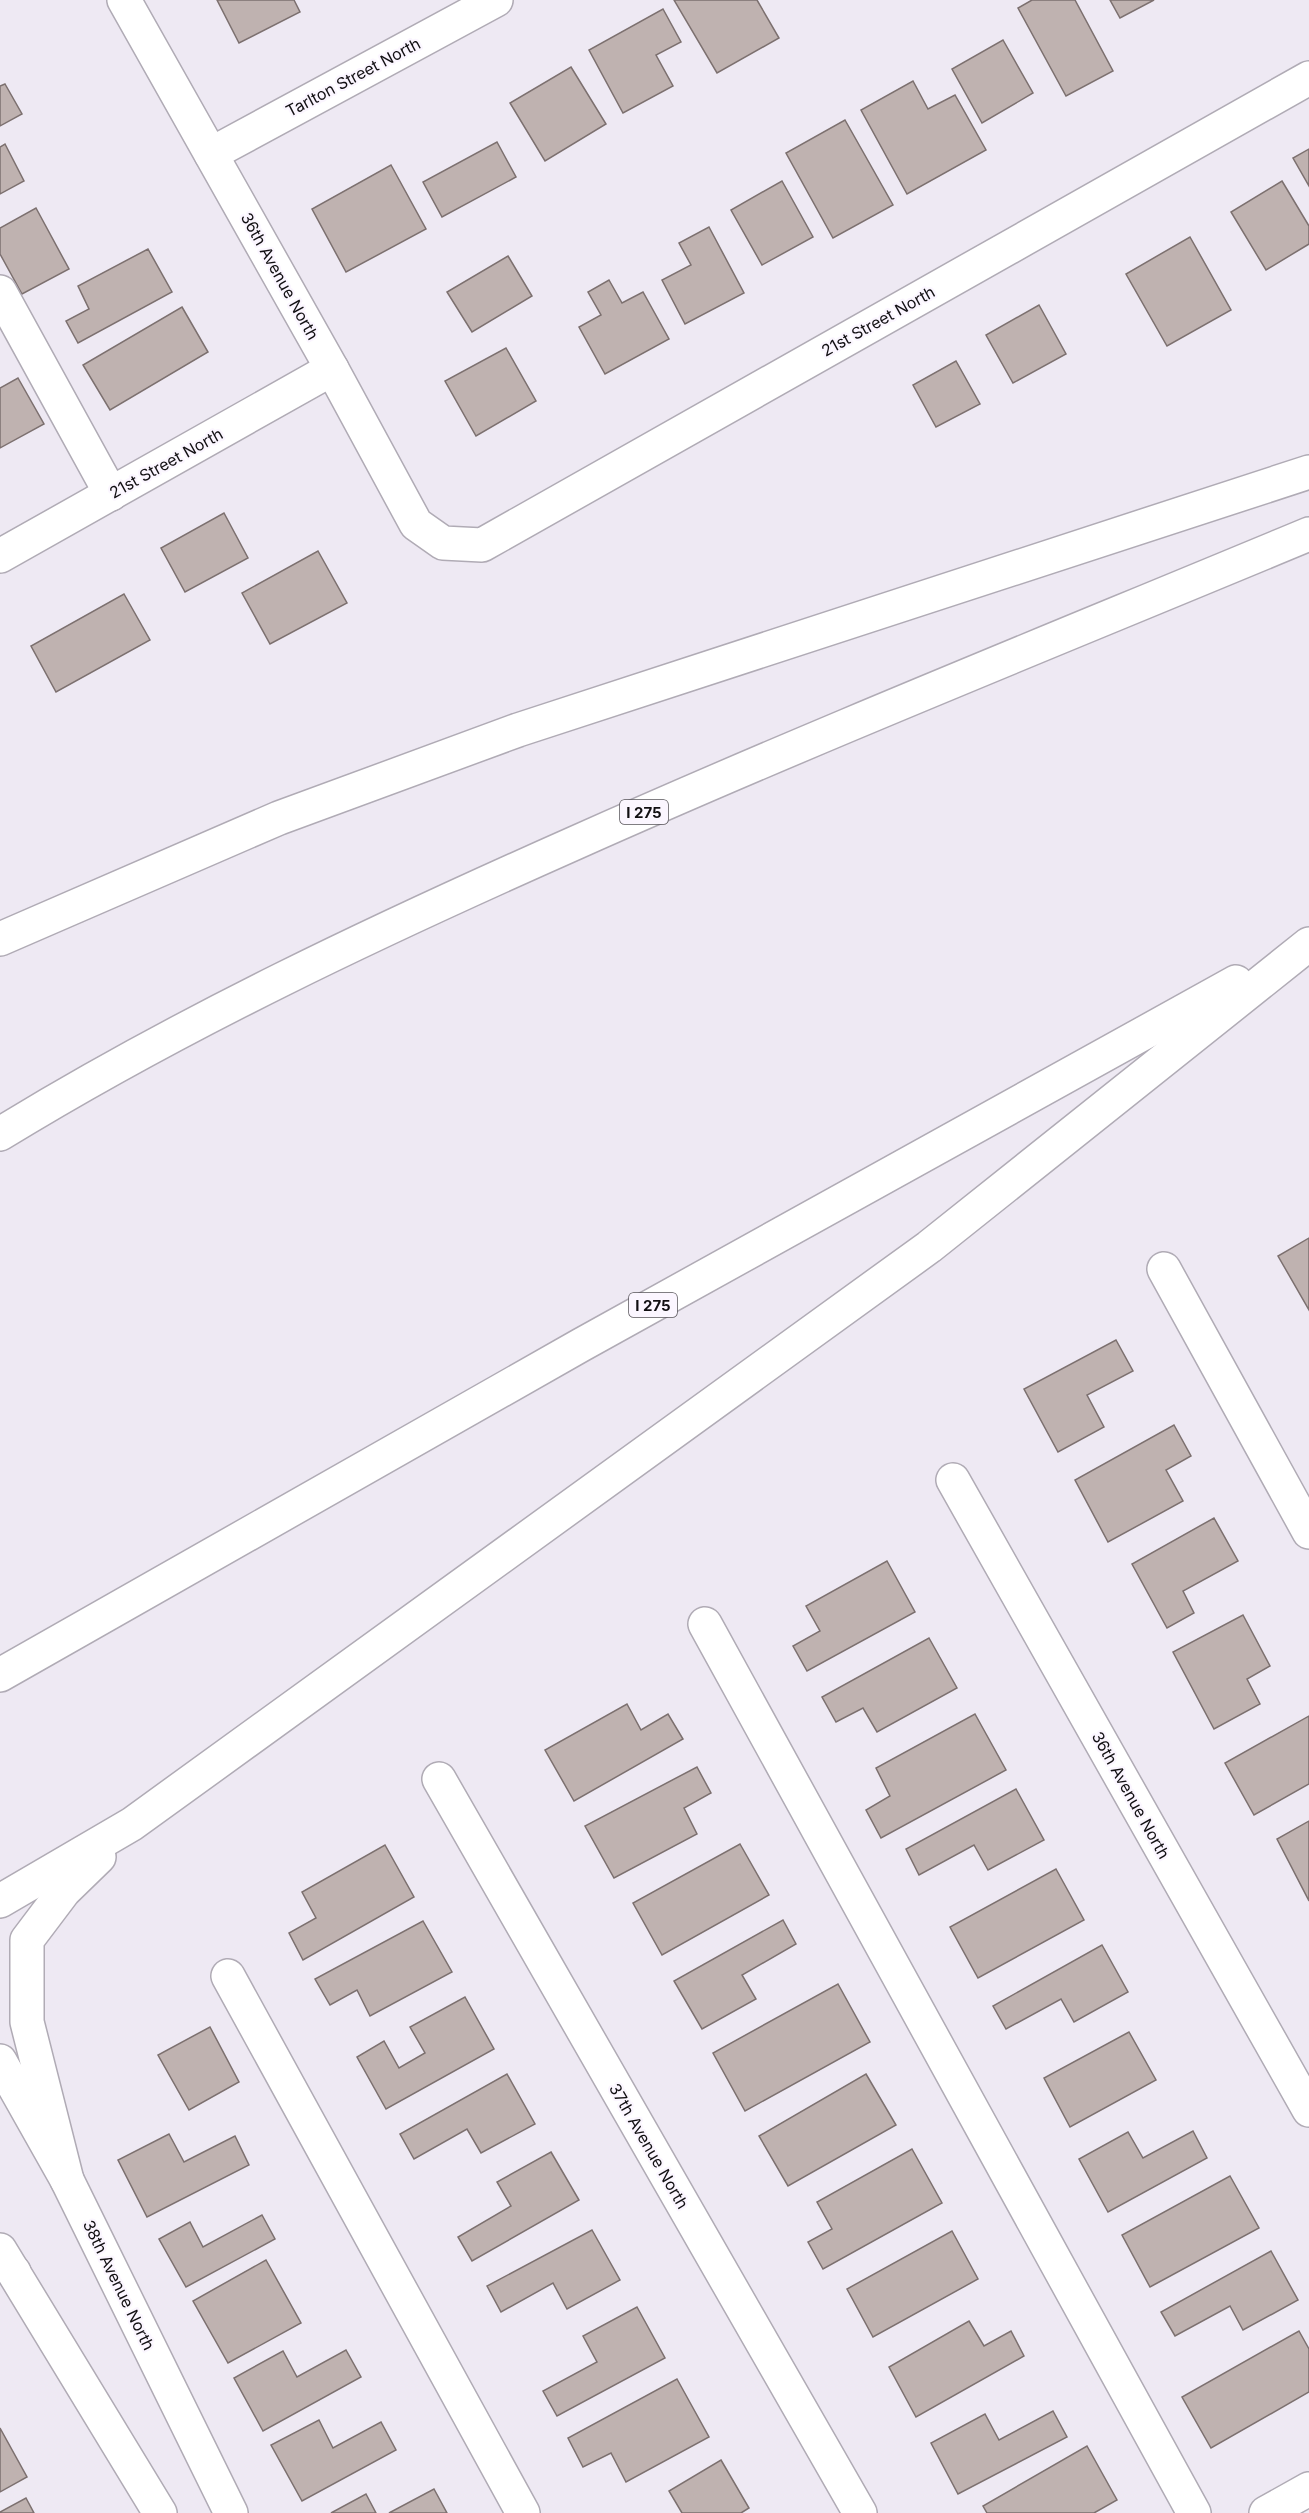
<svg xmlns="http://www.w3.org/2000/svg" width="1309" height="2513" viewBox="0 0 1309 2513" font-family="Inter,sans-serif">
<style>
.building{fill:#bfb2b0;stroke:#7c706f;stroke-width:1.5}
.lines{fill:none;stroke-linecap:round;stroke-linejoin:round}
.minor-casing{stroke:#b0abb5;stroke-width:36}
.major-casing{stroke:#b0abb5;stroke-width:36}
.highway-casing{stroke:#b0abb5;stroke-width:36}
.minor{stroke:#fff;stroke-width:33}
.major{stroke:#fff;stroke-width:33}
.highway{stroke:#fff;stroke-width:33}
.labels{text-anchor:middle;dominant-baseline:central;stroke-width:4.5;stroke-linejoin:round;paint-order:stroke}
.shield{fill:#fbf6ff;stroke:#575459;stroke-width:1.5}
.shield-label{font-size:15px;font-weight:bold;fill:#110f12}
.street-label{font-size:16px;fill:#110f12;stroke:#fbf6ff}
</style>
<rect width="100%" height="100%" fill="#eee9f3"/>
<g class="building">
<polygon points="217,0 294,0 300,12 239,43"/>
<polygon points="674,0 757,0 779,38 717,73"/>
<polygon points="1032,0 1075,0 1113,71 1066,96 1018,8"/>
<polygon points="1110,0 1154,0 1120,18"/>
<polygon points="663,9 681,42 656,55 673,86 623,113 589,50"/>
<polygon points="1003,40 1033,93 982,123 952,69"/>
<polygon points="571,67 606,124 545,161 510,103"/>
<polygon points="913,81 928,109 955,95 986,150 907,194 861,110"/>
<polygon points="5,84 22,114 0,126 0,86"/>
<polygon points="845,120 893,205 833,238 786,153"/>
<polygon points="497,142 516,177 442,217 423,182"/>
<polygon points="5,144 24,181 0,194 0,147"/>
<polygon points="1309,149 1309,186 1293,158"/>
<polygon points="391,165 426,229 346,272 312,209"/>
<polygon points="782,181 813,237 762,265 731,210"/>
<polygon points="1282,181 1309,226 1309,244 1266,270 1231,212"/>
<polygon points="36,208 69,269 22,294 0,254 0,228"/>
<polygon points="709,227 744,293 685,324 662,280 691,265 679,243"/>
<polygon points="1190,237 1231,310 1167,346 1126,274"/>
<polygon points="148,249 172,292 78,343 66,321 89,309 78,286"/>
<polygon points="508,256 532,296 472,332 447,292"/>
<polygon points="609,280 622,303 643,292 669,339 605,374 579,327 601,315 588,292"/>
<polygon points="1039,305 1066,354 1013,383 986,335"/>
<polygon points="182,307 208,352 110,410 83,365"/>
<polygon points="506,348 536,401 476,436 445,381"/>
<polygon points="956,361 980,404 936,427 913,385"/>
<polygon points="18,378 44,424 0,448 0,388"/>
<polygon points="224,513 248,558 185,592 161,548"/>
<polygon points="318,551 347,603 270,644 242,593"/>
<polygon points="124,594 150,640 56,692 31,646"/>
<polygon points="1309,1238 1309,1310 1278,1256"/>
<polygon points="1116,1340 1133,1371 1087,1395 1104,1427 1058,1452 1024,1389"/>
<polygon points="1174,1425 1191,1456 1166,1470 1183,1501 1108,1542 1075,1480"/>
<polygon points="1214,1518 1238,1561 1183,1591 1194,1613 1167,1628 1132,1564"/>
<polygon points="887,1561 915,1612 807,1671 793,1646 820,1631 806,1606"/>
<polygon points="1243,1615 1270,1666 1247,1679 1260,1704 1214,1729 1173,1652"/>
<polygon points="929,1638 957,1688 877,1732 863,1708 836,1722 822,1697"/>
<polygon points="627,1704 641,1730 668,1714 683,1739 574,1801 545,1750"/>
<polygon points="975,1714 1006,1770 881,1838 866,1810 890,1796 876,1768"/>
<polygon points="1309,1716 1309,1784 1254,1815 1225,1763"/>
<polygon points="697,1767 711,1793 684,1808 697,1834 614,1878 585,1826"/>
<polygon points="1016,1789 1044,1840 988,1870 974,1845 919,1875 906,1849"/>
<polygon points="1309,1821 1309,1901 1277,1839"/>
<polygon points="740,1844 769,1895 662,1955 633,1903"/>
<polygon points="385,1845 414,1897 303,1960 289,1933 316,1918 302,1892"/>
<polygon points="1056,1869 1084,1920 978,1978 950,1927"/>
<polygon points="783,1920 796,1944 742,1975 756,1999 702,2029 674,1981"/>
<polygon points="423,1921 452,1972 370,2016 357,1990 330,2005 315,1979"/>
<polygon points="1102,1945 1128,1992 1074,2022 1061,1999 1006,2029 993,2006"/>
<polygon points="838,1984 870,2042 745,2111 713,2053"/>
<polygon points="465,1997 494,2049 386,2109 357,2057 384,2041 399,2068 425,2053 410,2027"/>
<polygon points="210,2027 239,2082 189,2110 158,2055"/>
<polygon points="1129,2032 1156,2080 1070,2127 1044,2078"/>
<polygon points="507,2074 535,2124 481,2153 467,2129 414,2159 400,2134"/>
<polygon points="866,2074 896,2125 788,2186 759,2136"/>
<polygon points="1193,2131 1207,2158 1108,2212 1079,2159 1128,2132 1143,2158"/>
<polygon points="169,2134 184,2162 235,2136 249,2165 147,2217 118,2160"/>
<polygon points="912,2149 942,2203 823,2269 808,2242 832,2229 817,2202"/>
<polygon points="551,2152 579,2200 472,2261 458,2237 511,2206 497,2182"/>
<polygon points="1230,2176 1259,2228 1150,2287 1122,2235"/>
<polygon points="262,2215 275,2239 186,2287 159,2239 190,2222 203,2247"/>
<polygon points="592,2230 620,2280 567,2309 553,2283 501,2312 487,2286"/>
<polygon points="952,2231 978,2279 873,2337 847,2289"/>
<polygon points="1271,2251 1298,2300 1243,2330 1230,2306 1175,2336 1161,2312"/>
<polygon points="266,2260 301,2323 228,2363 193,2301"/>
<polygon points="637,2307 665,2358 557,2416 543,2391 597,2362 583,2336"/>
<polygon points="969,2321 984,2346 1011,2331 1024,2356 916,2417 889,2367"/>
<polygon points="1299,2331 1309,2349 1309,2392 1211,2448 1182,2397"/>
<polygon points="346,2350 361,2377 263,2431 234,2378 283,2351 297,2377"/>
<polygon points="677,2379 709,2437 626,2482 611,2453 583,2467 568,2438"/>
<polygon points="1053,2411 1067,2437 958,2494 931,2443 985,2414 999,2440"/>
<polygon points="319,2420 333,2448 381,2422 396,2450 302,2501 271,2445"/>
<polygon points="0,2428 27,2477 0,2492"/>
<polygon points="1087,2446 1117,2500 1094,2513 987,2513 983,2506"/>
<polygon points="721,2460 749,2508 741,2513 682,2513 669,2491"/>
<polygon points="434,2489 447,2513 389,2513"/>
<polygon points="366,2494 376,2513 331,2513"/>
<polygon points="26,2498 34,2513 0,2513 0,2512"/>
</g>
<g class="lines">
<defs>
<g id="minor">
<polyline points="124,0 332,369 416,524 443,543 482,545 1309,78"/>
<polyline points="211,154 496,0"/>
<polyline points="0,292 111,494"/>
<polyline points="0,556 332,369"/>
<polyline points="1164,1269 1309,1532"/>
<polyline points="953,1480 1309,2110"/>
<polyline points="705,1624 1194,2513"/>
<polyline points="439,1779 860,2513"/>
<polyline points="228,1976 523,2513"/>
<polyline points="1266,2513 1309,2489"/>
</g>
<g id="major">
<polyline points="0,2061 67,2180 231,2513"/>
<polyline points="0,2250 160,2513"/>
</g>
<g id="highway">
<polyline points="0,939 279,818 518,730 1309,472"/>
<path d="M0,1134C183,1022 379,930 575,843C817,735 1064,636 1309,534"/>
<polyline points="0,1675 581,1345 1236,982"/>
<polyline points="0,1901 132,1824 929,1247 1309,944"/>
<polyline points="67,2180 27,2022 27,1940 64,1891 99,1857"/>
<polyline points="0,2257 14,2272"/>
</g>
</defs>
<use href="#minor" class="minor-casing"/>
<use href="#major" class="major-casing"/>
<use href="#highway" class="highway-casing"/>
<use href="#minor" class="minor"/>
<use href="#major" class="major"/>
<use href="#highway" class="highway"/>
</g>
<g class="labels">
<g class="shield">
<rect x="620" y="800" width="48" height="24" rx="4.5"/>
<rect x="629" y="1293" width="48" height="24" rx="4.5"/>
</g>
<g class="shield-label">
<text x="644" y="812">I 275</text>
<text x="653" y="1305">I 275</text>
</g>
<g class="street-label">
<text transform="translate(353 77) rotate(-28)">Tarlton Street North</text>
<text transform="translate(280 276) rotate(61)">36th Avenue North</text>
<text transform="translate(878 321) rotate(-29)">21st Street North</text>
<text transform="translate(166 463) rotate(-29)">21st Street North</text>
<text transform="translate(1131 1795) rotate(61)">36th Avenue North</text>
<text transform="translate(649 2146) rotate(60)">37th Avenue North</text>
<text transform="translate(119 2285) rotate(64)">38th Avenue North</text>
</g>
</g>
</svg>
